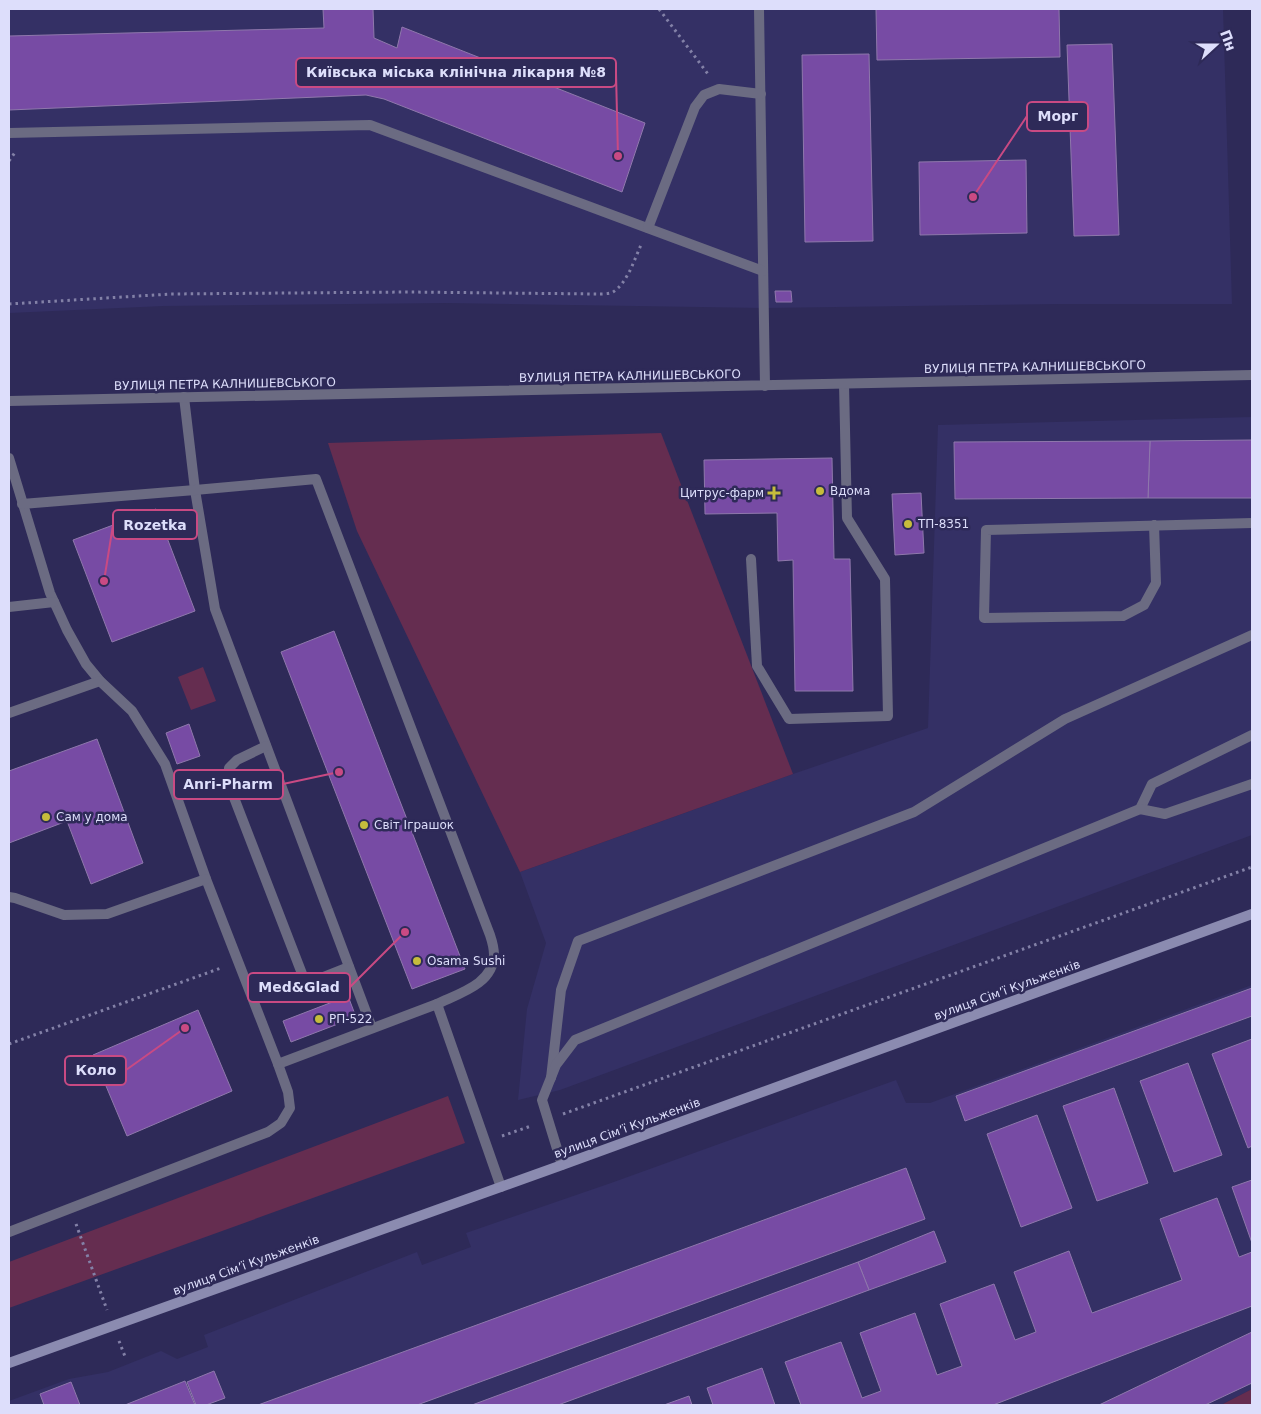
<svg xmlns="http://www.w3.org/2000/svg" width="1261" height="1414" viewBox="0 0 1261 1414" font-family="'DejaVu Sans',sans-serif">
<style>
.built{fill:#343065}
.green{fill:#652d50}
.building{fill:#774ba4;stroke:#8f78ac}
.lines{fill:none;stroke-linecap:round;stroke-linejoin:round}
.path{stroke:#8381a7;stroke-width:3;stroke-dasharray:2.5 4;stroke-linecap:butt}
.lane{stroke:#6b6b82;stroke-width:10}
.street{stroke:#6b6b82;stroke-width:10}
.secondary{stroke:#8b8bb0;stroke-width:10}
.poi-dot{fill:#c6bc3c;stroke:#2e2a58;stroke-width:2}
.labels{text-anchor:middle;dominant-baseline:central;stroke-width:5;stroke-linejoin:round;paint-order:stroke}
.street-label{font-size:12px;fill:#dddefb;stroke:#2e2a58}
.poi-label{font-size:12px;fill:#dddefb;stroke:#2e2a58;text-anchor:start}
.leader{fill:none;stroke:#c94a83;stroke-width:2}
.callout-dot{fill:#c94a83;stroke:#2e2a58;stroke-width:2}
.callout{fill:#2e2a58;stroke:#c94a83;stroke-width:2}
.callout-label{font-size:14px;text-anchor:middle;font-weight:bold;fill:#dddefb}
</style>
<rect width="100%" height="100%" fill="#2e2a58"/>
<g class="built">
<polygon points="9,9 1223,9 1232,304 1060,304 764,308 447,303 163,306 9,313"/>
<polygon points="1252,417 1252,835 560,1090 518,1100 527,1009 546,943 520,872 793,774 928,728 938,425"/>
<polygon points="1252,985 1252,1389 1221,1405 9,1405 9,1401 69,1379 108,1372 161,1351 177,1359 208,1347 204,1335 417,1252 422,1265 471,1247 466,1233 611,1183 896,1080 906,1103 930,1103"/>
</g>
<g class="green">
<polygon points="661,433 793,774 520,872 357,531 328,443"/>
<polygon points="203,667 216,701 191,710 178,677"/>
<polygon points="448,1096 465,1143 9,1308 9,1262"/>
<polygon points="1252,1389 1252,1405 1221,1405"/>
</g>
<g class="building">
<polygon points="323,9 373,9 374,38 397,48 402,27 645,123 622,192 384,99 366,95 9,110 9,36 324,28"/>
<polygon points="876,9 1059,9 1060,57 877,60"/>
<polygon points="1112,44 1119,235 1074,236 1067,45"/>
<polygon points="869,54 873,241 805,242 802,55"/>
<polygon points="1026,160 1027,233 920,235 919,162"/>
<polygon points="775,291 791,291 792,302 776,302"/>
<polygon points="1252,440 1252,498 1148,498 1150,441"/>
<polygon points="1150,441 1148,498 955,499 954,442"/>
<polygon points="832,458 834,559 850,559 853,691 795,691 793,560 778,561 777,513 705,514 704,460"/>
<polygon points="921,493 924,553 895,555 892,494"/>
<polygon points="156,509 195,611 112,642 73,540"/>
<polygon points="334,631 465,969 412,989 281,652"/>
<polygon points="189,724 200,756 177,764 166,733"/>
<polygon points="97,739 143,863 91,884 67,821 9,843 9,771"/>
<polygon points="1252,988 1252,1016 965,1121 956,1096"/>
<polygon points="348,996 356,1017 291,1042 283,1021"/>
<polygon points="198,1010 232,1091 127,1136 93,1055"/>
<polygon points="1252,1039 1252,1146 1248,1148 1212,1054"/>
<polygon points="1188,1063 1222,1155 1174,1172 1140,1081"/>
<polygon points="1114,1088 1148,1183 1097,1201 1063,1106"/>
<polygon points="1037,1115 1072,1208 1021,1227 987,1134"/>
<polygon points="906,1168 925,1219 417,1405 258,1405"/>
<polygon points="1252,1180 1252,1243 1232,1187"/>
<polygon points="1217,1198 1239,1257 1252,1252 1252,1306 993,1405 801,1405 785,1362 841,1342 862,1398 881,1391 860,1333 915,1313 937,1375 962,1366 940,1304 994,1284 1015,1340 1036,1332 1014,1272 1069,1251 1092,1313 1182,1280 1160,1219"/>
<polygon points="934,1231 946,1262 869,1290 858,1262"/>
<polygon points="858,1262 869,1290 558,1405 472,1405"/>
<polygon points="1252,1332 1252,1383 1205,1405 1099,1405"/>
<polygon points="762,1368 775,1405 713,1405 707,1388"/>
<polygon points="214,1371 225,1398 206,1405 196,1405 187,1382"/>
<polygon points="185,1381 195,1405 125,1405"/>
<polygon points="71,1382 80,1405 44,1405 40,1394"/>
<polygon points="689,1396 692,1405 664,1405"/>
</g>
<g class="lines">
<g class="path">
<polyline points="659,9 708,74"/>
<polyline points="9,161 16,151"/>
<path d="M9,304L171,294L407,292L597,294C602,294 609,294 613,292C628,282 634,260 641,245"/>
<polyline points="9,1044 221,968"/>
<polyline points="563,1114 1252,867"/>
<polyline points="502,1136 531,1126"/>
<polyline points="76,1224 107,1310"/>
<polyline points="119,1341 126,1359"/>
</g>
<g class="lane">
<polyline points="759,9 765,386"/>
<polyline points="9,133 370,125 763,271"/>
<polyline points="648,228 695,107 704,95 719,89 761,94"/>
<polyline points="184,397 195,490 215,609 372,1028"/>
<polyline points="9,458 50,593 67,630 86,664 100,681 132,711 165,764 206,879 278,1064 288,1092 290,1108 281,1123 268,1132 9,1232"/>
<path d="M22,504L195,490L316,479L490,935C492,941 494,948 494,955C493,984 460,993 437,1004"/>
<polyline points="1154,525 1156,583 1144,605 1123,616 984,618 986,530 1252,523"/>
<polyline points="751,559 757,666 789,719 888,716 885,579 847,518 844,384"/>
<polyline points="9,607 54,602"/>
<polyline points="9,713 100,681"/>
<polyline points="266,746 237,760 229,768 228,782 306,984 349,967"/>
<polyline points="1140,809 1152,784 1252,735"/>
<polyline points="9,897 15,898 64,915 107,914 206,879"/>
<polyline points="278,1064 437,1004 501,1187"/>
<polyline points="551,1078 561,990 578,941 914,812 1065,719 1252,635"/>
<polyline points="562,1165 542,1100 556,1065 575,1040 1140,809 1165,814 1252,784"/>
</g>
<polyline class="street" points="9,401 1252,375"/>
<polyline class="secondary" points="9,1363 562,1165 1252,914"/>
</g>
<g class="poi-dot">
<circle cx="820" cy="491" r="5"/>
<path d="M771.5 485.5h5v5h5v5h-5v5h-5v-5h-5v-5h5z"/>
<circle cx="908" cy="524" r="5"/>
<circle cx="46" cy="817" r="5"/>
<circle cx="364" cy="825" r="5"/>
<circle cx="417" cy="961" r="5"/>
<circle cx="319" cy="1019" r="5"/>
</g>
<g class="labels">
<g class="street-label">
<text transform="translate(1035 367) rotate(-1)">ВУЛИЦЯ ПЕТРА КАЛНИШЕВСЬКОГО</text>
<text transform="translate(630 376) rotate(-1)">ВУЛИЦЯ ПЕТРА КАЛНИШЕВСЬКОГО</text>
<text transform="translate(225 384) rotate(-1)">ВУЛИЦЯ ПЕТРА КАЛНИШЕВСЬКОГО</text>
<text transform="translate(1007 990) rotate(-20)">вулиця Сімʼї Кульженків</text>
<text transform="translate(627 1128) rotate(-20)">вулиця Сімʼї Кульженків</text>
<text transform="translate(246 1265) rotate(-20)">вулиця Сімʼї Кульженків</text>
</g>
<g class="poi-label">
<text x="830" y="491">Вдома</text>
<text x="764" y="493" text-anchor="end">Цитрус-фарм</text>
<text x="918" y="524">ТП-8351</text>
<text x="56" y="817">Сам у дома</text>
<text x="374" y="825">Світ Іграшок</text>
<text x="427" y="961">Osama Sushi</text>
<text x="329" y="1019">РП-522</text>
</g>
</g>
<path class="leader" d="M618 156L616 73M973 197L1027 116M104 581L113 525M339 772L283 784M405 932L350 987M185 1028L126 1070"/>
<g class="callout-dot">
<circle cx="618" cy="156" r="5"/>
<circle cx="973" cy="197" r="5"/>
<circle cx="104" cy="581" r="5"/>
<circle cx="339" cy="772" r="5"/>
<circle cx="405" cy="932" r="5"/>
<circle cx="185" cy="1028" r="5"/>
</g>
<g class="callout">
<rect x="296" y="58" width="320" height="29" rx="5"/>
<rect x="1027" y="102" width="61" height="29" rx="5"/>
<rect x="113" y="510" width="84" height="29" rx="5"/>
<rect x="174" y="770" width="109" height="29" rx="5"/>
<rect x="248" y="973" width="102" height="29" rx="5"/>
<rect x="65" y="1056" width="61" height="29" rx="5"/>
</g>
<g class="callout-label">
<text x="456" y="77">Київська міська клінічна лікарня №8</text>
<text x="1058" y="121">Морг</text>
<text x="155" y="530">Rozetka</text>
<text x="228" y="789">Anri-Pharm</text>
<text x="299" y="992">Med&amp;Glad</text>
<text x="96" y="1075">Коло</text>
</g>
<rect width="1261" height="1414" fill="none" stroke="#dddefb" stroke-width="20"/>
<g transform="translate(1216 45) rotate(69)" stroke="#2e2a58" stroke-width="4" paint-order="stroke">
<path d="M0-4L9 19L0 12L-9 19Z" fill="#dddefb"/>
<text y="-8" font-size="14" font-weight="bold" text-anchor="middle" fill="#dddefb">Пн</text>
</g>
</svg>
